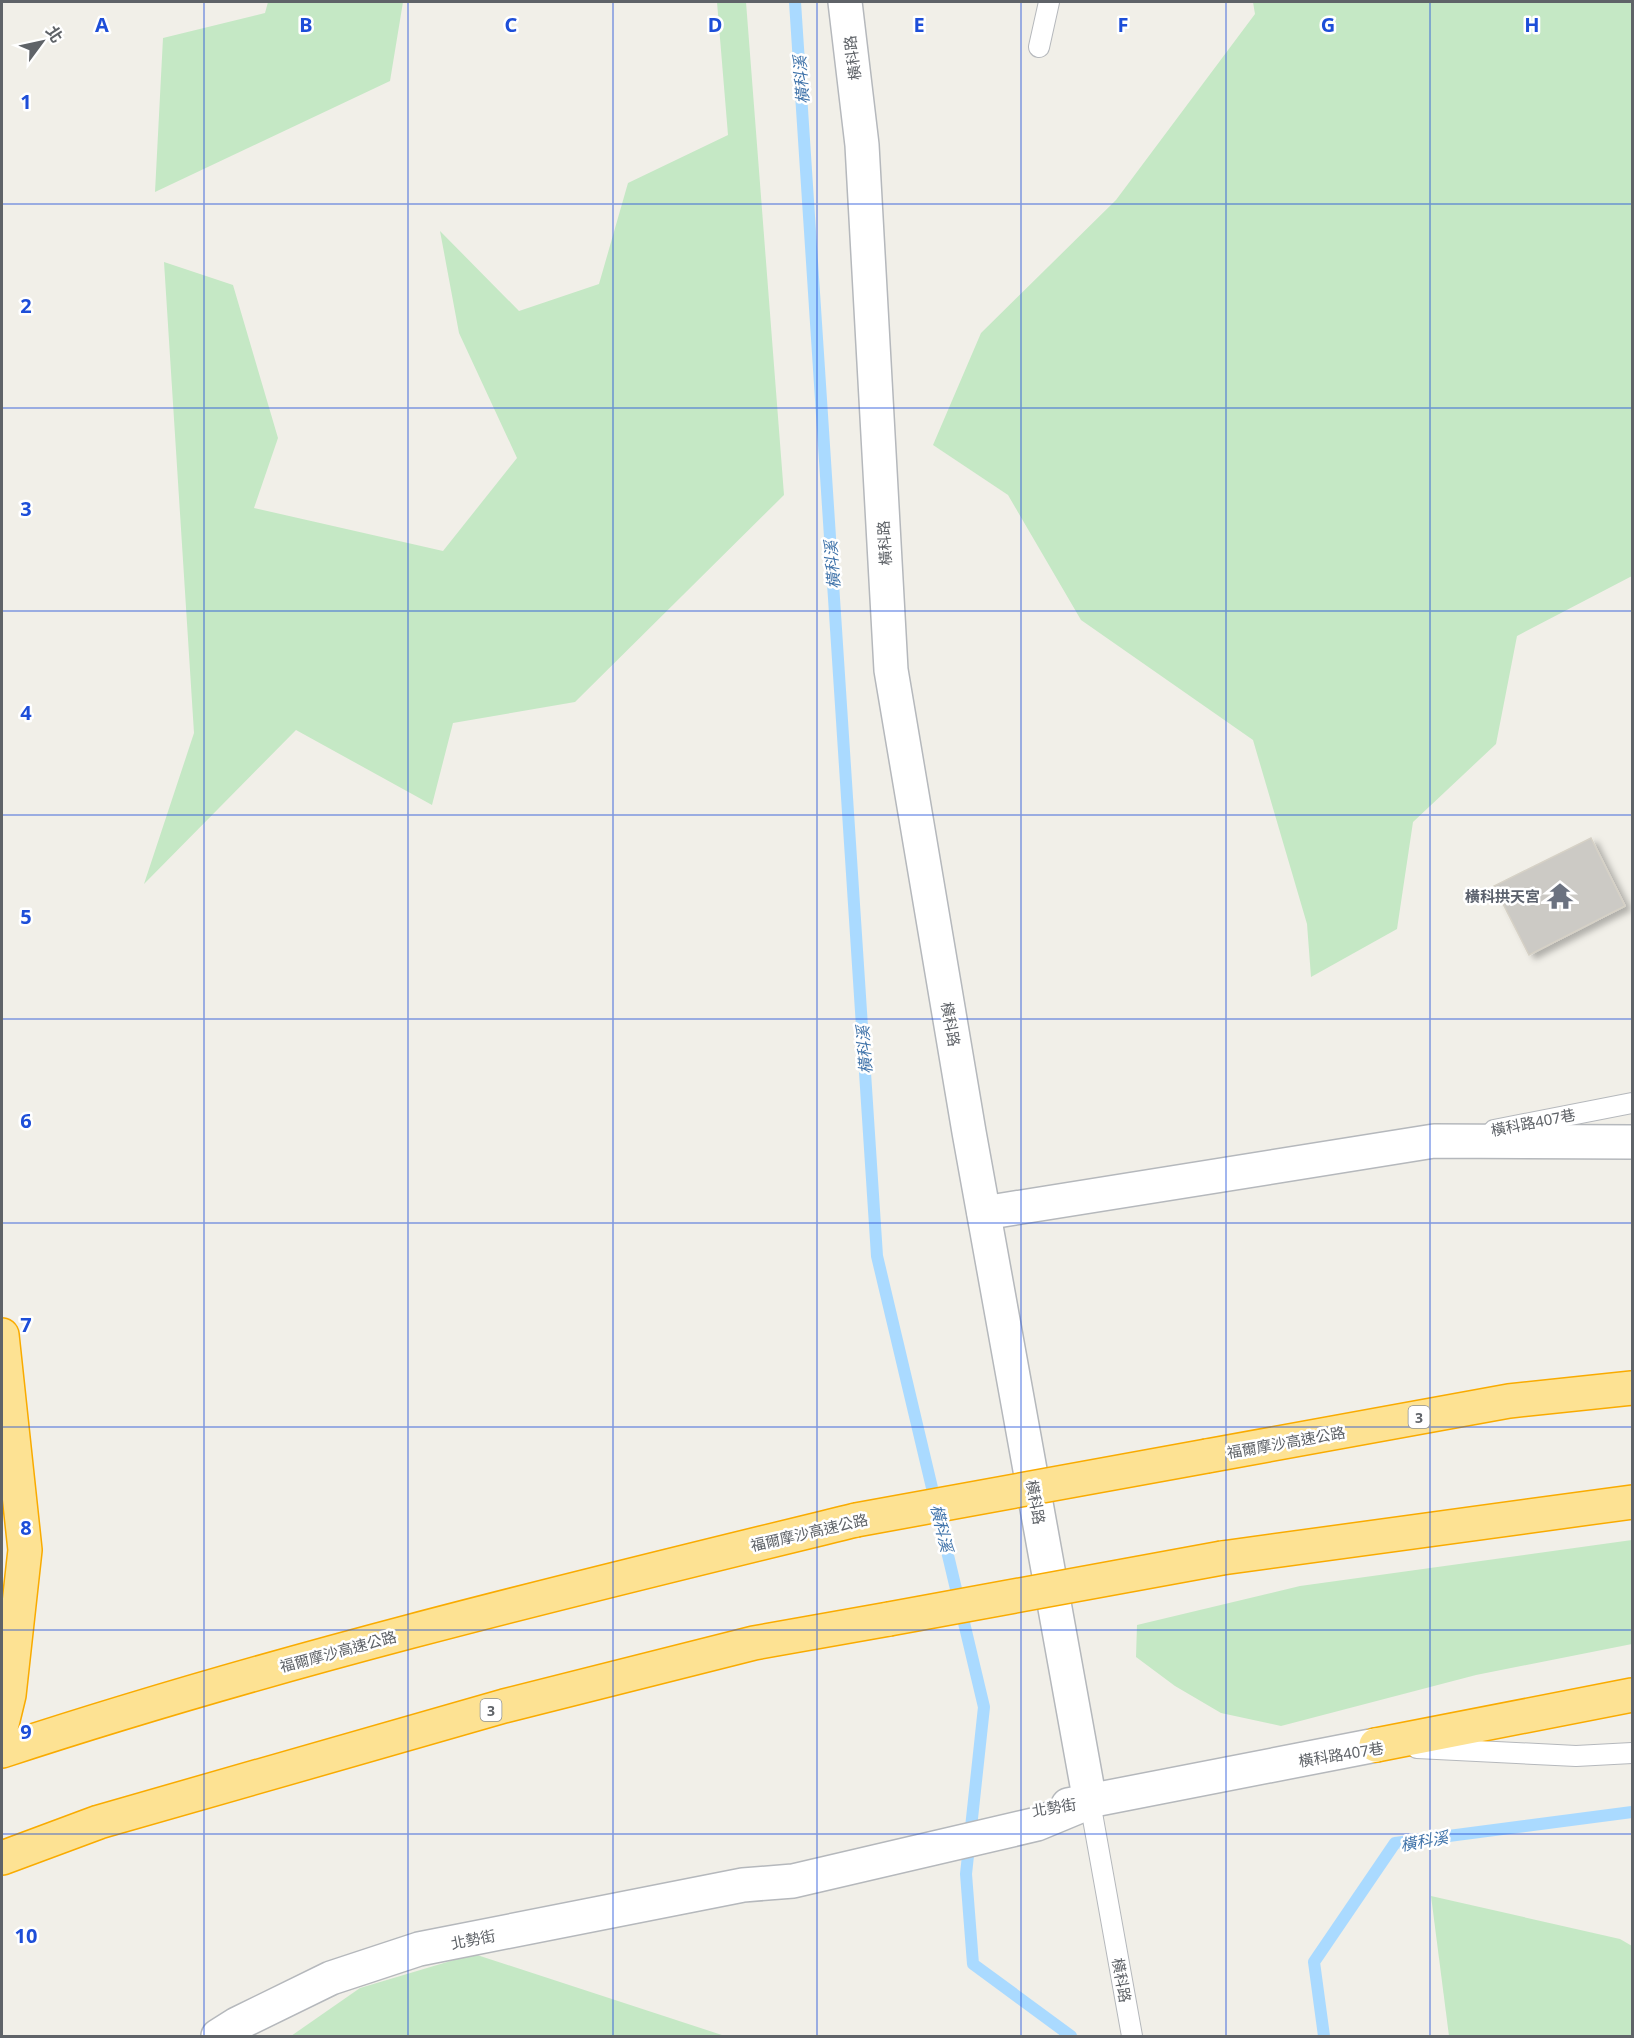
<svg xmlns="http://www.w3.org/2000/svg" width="1634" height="2038" viewBox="0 0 1634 2038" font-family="'Noto Sans','Noto Sans TC',sans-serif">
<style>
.green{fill:#c5e8c5}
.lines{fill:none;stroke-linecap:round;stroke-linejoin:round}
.stream{stroke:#aadaff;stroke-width:12}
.building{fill:#cccac5;stroke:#d6d1c6;stroke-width:1.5;filter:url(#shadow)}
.lane-casing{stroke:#b5b8bc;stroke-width:22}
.street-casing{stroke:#b5b8bc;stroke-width:36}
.highway-casing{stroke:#f9ab00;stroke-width:36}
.lane{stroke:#fff;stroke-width:20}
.street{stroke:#fff;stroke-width:33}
.highway{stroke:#fde293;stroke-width:33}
.highway-bridge-casing{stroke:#f9ab00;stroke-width:36;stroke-linecap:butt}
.highway-bridge{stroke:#fde293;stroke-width:33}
.grid{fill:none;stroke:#1d4ed8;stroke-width:1.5;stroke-opacity:0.55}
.labels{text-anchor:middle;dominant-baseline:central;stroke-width:5;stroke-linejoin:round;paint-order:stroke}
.shield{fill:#fff;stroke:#8f9295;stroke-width:1.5}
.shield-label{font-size:14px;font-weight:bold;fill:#5f6368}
.street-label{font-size:15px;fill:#5f6368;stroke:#fff}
.worship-label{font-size:15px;font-weight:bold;fill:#5b616d;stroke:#fff;text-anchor:end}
.water-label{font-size:16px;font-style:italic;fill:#4174aa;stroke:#fff}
.grid-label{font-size:20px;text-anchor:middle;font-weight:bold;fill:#1d4ed8;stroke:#fff;stroke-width:5;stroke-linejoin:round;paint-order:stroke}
</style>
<defs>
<filter id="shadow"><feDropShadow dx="6" dy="4" stdDeviation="3" flood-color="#0004"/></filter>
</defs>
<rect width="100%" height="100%" fill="#f1efe8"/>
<g class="green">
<polygon points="268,2 403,2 390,81 155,192 163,38 265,13"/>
<polygon points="717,2 746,2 784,495 575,702 453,723 432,805 296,730 144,884 194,733 164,262 233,285 278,438 254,508 443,551 517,458 459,333 440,231 519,311 599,284 628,183 728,135"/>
<polygon points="1253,2 1632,2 1632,576 1517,636 1496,744 1413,822 1397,929 1311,977 1307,924 1253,740 1081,620 1008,495 933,445 981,333 1116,200 1255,14"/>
<polygon points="1632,1540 1632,1644 1476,1675 1281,1726 1221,1713 1175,1686 1136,1657 1137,1625 1300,1586"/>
<polygon points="1431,1896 1620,1939 1632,1946 1632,2036 1449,2036"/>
<polygon points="474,1954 725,2036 291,2036 360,1988"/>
</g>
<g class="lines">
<g class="stream">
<polyline points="795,2 877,1256 984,1707 966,1874 973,1964 1071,2036"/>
<polyline points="1324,2036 1314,1962 1395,1843 1632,1812"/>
</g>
</g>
<polygon class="building" points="1591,838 1625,906 1529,955 1494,886"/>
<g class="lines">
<defs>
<g id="lane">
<polyline points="1039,47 1049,2"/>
<polyline points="1494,1130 1632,1103"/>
<polyline points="1417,1748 1576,1756 1632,1753"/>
<polyline points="1090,1802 1132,2036"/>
</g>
<g id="street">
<polyline points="845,2 862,145 891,670 969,1132 1090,1802"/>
<polyline points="984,1213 1434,1141 1632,1142"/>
<polyline points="1068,1805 1376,1745"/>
<polyline points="218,2036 237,2024 331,1978 419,1949 743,1885 793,1881 1037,1824 1090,1802"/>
</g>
<g id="highway">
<polyline points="2,1335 25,1550 9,1695 2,1724"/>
<polyline points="1207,1456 1509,1401 1632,1388"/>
<polyline points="1222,1558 1632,1502"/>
<polyline points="1376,1745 1632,1695"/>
<path d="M2,1751C282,1659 569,1590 856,1520"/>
<polyline points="2,1858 99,1822 504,1706 754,1643 889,1619"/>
</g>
</defs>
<use href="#lane" class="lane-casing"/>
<use href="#street" class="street-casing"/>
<use href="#highway" class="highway-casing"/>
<use href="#lane" class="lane"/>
<use href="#street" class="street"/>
<use href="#highway" class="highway"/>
<defs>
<g id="highway-bridge">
<polyline points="856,1520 1207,1456"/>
<polyline points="889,1619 1222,1558"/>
</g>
</defs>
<use href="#highway-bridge" class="highway-bridge-casing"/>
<use href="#highway-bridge" class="highway-bridge"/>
</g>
<path class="grid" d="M204,2V2036M408,2V2036M613,2V2036M817,2V2036M1021,2V2036M1226,2V2036M1430,2V2036M2,204H1632M2,408H1632M2,611H1632M2,815H1632M2,1019H1632M2,1223H1632M2,1427H1632M2,1630H1632M2,1834H1632"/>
<defs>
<symbol id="temple-bare" viewBox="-9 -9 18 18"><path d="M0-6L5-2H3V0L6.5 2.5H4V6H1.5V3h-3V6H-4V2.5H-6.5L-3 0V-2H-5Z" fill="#6b7280" stroke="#fff" stroke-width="2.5" paint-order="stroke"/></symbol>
</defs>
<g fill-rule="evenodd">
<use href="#temple-bare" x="1541" y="877" width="38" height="38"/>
</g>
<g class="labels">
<g class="shield">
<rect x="1408.5" y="1406" width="21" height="22" rx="4.5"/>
<rect x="480.5" y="1699" width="21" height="22" rx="4.5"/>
</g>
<g class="shield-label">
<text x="1419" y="1417">3</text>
<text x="491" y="1710">3</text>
</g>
<g class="street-label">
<text transform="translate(852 58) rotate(-97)">橫科路</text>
<text transform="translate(884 543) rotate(-93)">橫科路</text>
<text transform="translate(951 1024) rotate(80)">橫科路</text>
<text transform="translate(1533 1122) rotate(-11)">橫科路407巷</text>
<text transform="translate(1286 1442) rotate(-10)">福爾摩沙高速公路</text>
<text transform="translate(1036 1502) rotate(80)">橫科路</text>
<text transform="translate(809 1532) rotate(-13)">福爾摩沙高速公路</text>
<text transform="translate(338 1651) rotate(-15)">福爾摩沙高速公路</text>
<text transform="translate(1341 1754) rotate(-9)">橫科路407巷</text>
<text transform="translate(1054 1807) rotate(-9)">北勢街</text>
<text transform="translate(473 1939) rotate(-11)">北勢街</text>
<text transform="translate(1122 1980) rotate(80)">橫科路</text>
</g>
<g class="worship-label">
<text x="1540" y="896">橫科拱天宮</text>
</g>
<g class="water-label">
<text transform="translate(801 80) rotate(-94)">橫科溪</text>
<text transform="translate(832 565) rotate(-94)">橫科溪</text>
<text transform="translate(864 1050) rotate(-94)">橫科溪</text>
<text transform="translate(942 1528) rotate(77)">橫科溪</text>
<text transform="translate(1424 1841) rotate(-10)">橫科溪</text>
</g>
</g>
<g class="grid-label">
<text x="102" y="32">A</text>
<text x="306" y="32">B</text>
<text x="511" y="32">C</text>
<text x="715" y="32">D</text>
<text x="919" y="32">E</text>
<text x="1123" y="32">F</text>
<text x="1328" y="32">G</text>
<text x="1532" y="32">H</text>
<text x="26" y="109">1</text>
<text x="26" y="313">2</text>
<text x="26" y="516">3</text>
<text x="26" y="720">4</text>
<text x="26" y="924">5</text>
<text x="26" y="1128">6</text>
<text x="26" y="1332">7</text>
<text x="26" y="1535">8</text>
<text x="26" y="1739">9</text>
<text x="26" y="1943">10</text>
</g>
<rect width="1634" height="2038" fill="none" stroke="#5f6368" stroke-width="6"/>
<g transform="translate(42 42) rotate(57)" stroke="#ffffff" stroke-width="4.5" paint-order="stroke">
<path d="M0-4.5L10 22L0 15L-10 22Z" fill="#5f6368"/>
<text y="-9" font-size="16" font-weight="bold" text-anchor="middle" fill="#5f6368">北</text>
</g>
</svg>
